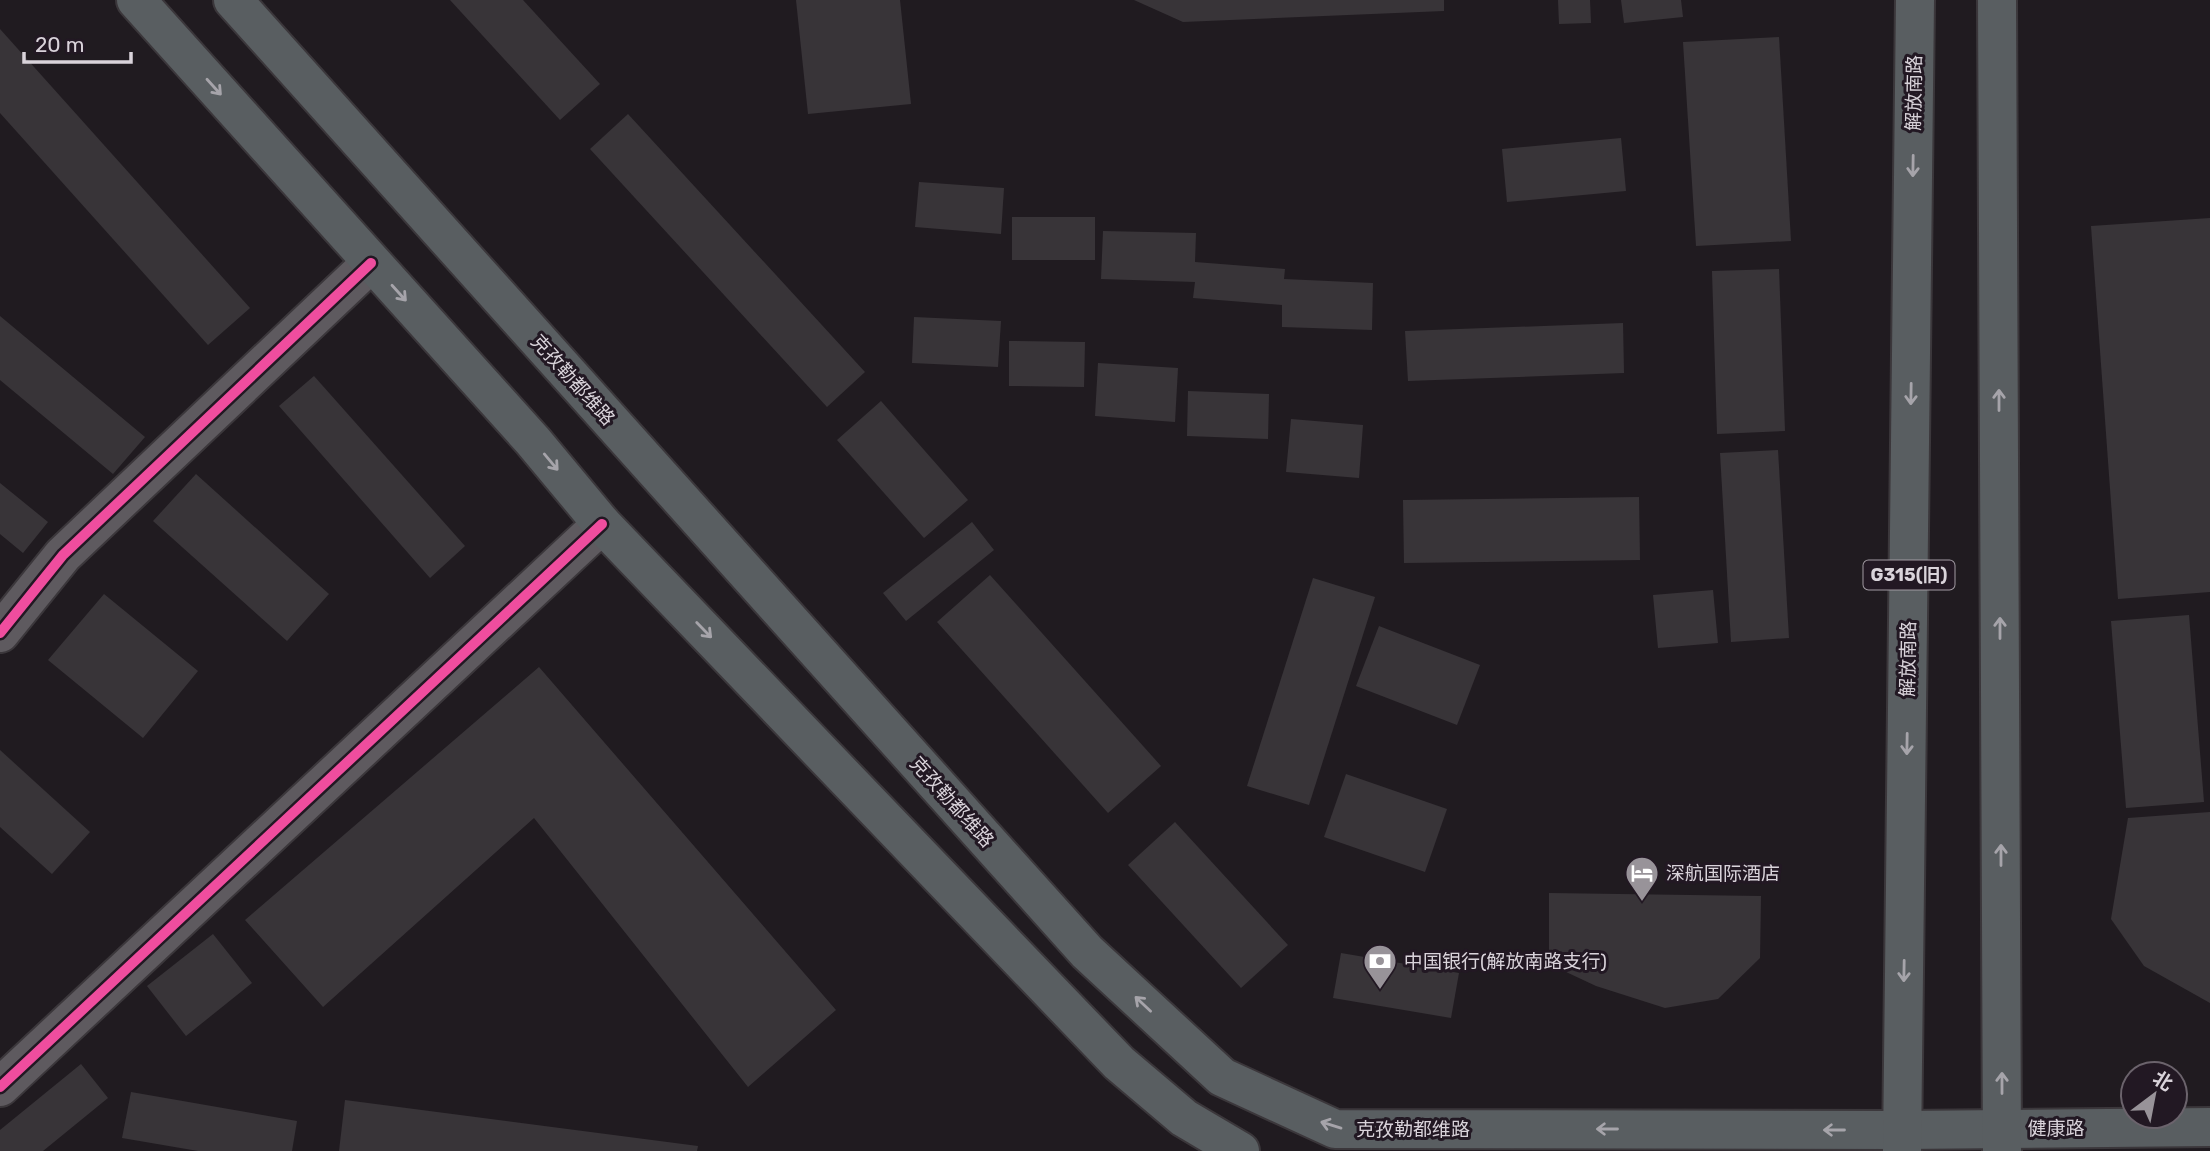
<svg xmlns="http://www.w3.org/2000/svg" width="2210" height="1151" viewBox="0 0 2210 1151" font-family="Rubik,'Noto Sans SC',sans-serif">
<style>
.building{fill:#383438}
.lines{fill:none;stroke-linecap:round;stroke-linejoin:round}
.minor-casing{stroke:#3b373b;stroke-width:42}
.major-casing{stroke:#3b373b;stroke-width:42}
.minor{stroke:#5e5a5f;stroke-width:38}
.major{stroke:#595e61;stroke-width:38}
.cycleway-casing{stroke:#221823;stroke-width:15}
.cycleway{stroke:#ef4d9e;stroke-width:10}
.oneway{stroke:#a6a4aa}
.labels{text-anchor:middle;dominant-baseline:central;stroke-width:6;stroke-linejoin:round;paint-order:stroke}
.shield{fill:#221823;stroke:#a29ba3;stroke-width:2}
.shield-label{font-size:18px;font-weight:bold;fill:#d9d3da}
.street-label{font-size:19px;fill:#d9d3da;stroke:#221823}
.poi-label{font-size:19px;fill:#d9d3da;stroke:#221823;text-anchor:start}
</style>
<rect width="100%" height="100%" fill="#201b20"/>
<g class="building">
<polygon points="450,0 523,0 600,84 560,120"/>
<polygon points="796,0 900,0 911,104 808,114"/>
<polygon points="1134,0 1444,0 1444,11 1183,22"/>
<polygon points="1558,0 1590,0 1591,23 1559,24"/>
<polygon points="1621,0 1681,0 1683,17 1624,23"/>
<polygon points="0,29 250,308 208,345 0,113"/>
<polygon points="1779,37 1791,241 1696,246 1683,42"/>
<polygon points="628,114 865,372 827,407 590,149"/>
<polygon points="1621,138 1626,191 1507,202 1502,149"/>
<polygon points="919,182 1004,188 1001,234 915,227"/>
<rect x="1012" y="217" width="83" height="43"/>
<polygon points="2210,218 2210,592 2118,599 2091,226"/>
<polygon points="1103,231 1196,233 1195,262 1285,269 1284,279 1373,283 1372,330 1282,327 1282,305 1193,298 1195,282 1101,279"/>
<polygon points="1779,269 1785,431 1717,434 1712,271"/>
<polygon points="0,316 145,437 113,474 0,380"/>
<polygon points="914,317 1001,321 998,367 912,363"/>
<polygon points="1623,323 1624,373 1408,381 1405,331"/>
<polygon points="1009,341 1085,342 1084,387 1009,386"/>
<polygon points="1098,363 1178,368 1175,422 1095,416"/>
<polygon points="314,376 465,546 430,578 279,406"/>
<polygon points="1188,391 1269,394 1268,439 1187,436"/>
<polygon points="881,401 968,500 924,538 837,440"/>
<polygon points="1291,419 1363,425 1359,478 1286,472"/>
<polygon points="1778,450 1789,638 1731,642 1720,453"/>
<polygon points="196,474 329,594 287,641 153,521"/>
<polygon points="0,483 48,522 23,553 0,534"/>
<polygon points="1639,497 1640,560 1404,563 1403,500"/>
<polygon points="972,522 994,550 906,621 883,593"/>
<polygon points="990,575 1161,766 1108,813 937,622"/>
<polygon points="1313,578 1375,597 1309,805 1247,786"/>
<polygon points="1713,590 1718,643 1658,648 1653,595"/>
<polygon points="104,594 198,671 143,738 48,660"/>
<polygon points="2189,615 2204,802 2126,808 2111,621"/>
<polygon points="1379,626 1480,665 1457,725 1356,686"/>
<polygon points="539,667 836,1010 748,1087 534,818 323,1007 245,920"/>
<polygon points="0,750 90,832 52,874 0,827"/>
<polygon points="1346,774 1447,809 1425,872 1324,837"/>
<polygon points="2210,812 2210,1003 2144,966 2111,919 2128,818"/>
<polygon points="1175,822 1288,945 1241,988 1128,865"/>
<polygon points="1549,893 1761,896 1760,958 1718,999 1665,1008 1596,986 1549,964"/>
<polygon points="213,934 252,983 186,1036 147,986"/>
<polygon points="1341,953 1459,973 1451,1018 1333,998"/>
<polygon points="81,1064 108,1098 43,1151 0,1151 0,1130"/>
<polygon points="131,1092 297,1121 292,1151 198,1151 122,1138"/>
<polygon points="345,1100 698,1146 697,1151 339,1151"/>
</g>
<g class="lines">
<defs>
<g id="minor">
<polyline points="0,633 63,555 371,263"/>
<polyline points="0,1087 602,524"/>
</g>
<g id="major">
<polyline points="136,0 533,441 602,524 1119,1063 1184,1118 1240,1151"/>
<polyline points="233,0 1087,952 1222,1077 1335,1129 1903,1130 2210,1127"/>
<polyline points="1997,0 2002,1151"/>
<polyline points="1902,1151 1915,0"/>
</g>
</defs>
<use href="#minor" class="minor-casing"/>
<use href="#major" class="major-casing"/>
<use href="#minor" class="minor"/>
<use href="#major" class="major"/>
<defs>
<g id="cycleway">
<polyline points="0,633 63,555 371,263"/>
<polyline points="0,1087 602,524"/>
</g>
</defs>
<use href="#cycleway" class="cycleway-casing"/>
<use href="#cycleway" class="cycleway"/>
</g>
<defs><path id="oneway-shaft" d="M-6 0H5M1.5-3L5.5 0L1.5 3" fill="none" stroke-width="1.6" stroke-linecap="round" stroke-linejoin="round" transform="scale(1.75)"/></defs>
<g class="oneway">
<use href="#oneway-shaft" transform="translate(214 87) rotate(48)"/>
<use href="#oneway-shaft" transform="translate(1913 166) rotate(91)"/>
<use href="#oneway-shaft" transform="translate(399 293) rotate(48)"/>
<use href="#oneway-shaft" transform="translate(1911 394) rotate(91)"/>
<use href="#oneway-shaft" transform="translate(1999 400) rotate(-90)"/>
<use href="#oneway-shaft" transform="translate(551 462) rotate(50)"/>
<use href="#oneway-shaft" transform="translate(2000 628) rotate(-90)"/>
<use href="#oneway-shaft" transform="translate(704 630) rotate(46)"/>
<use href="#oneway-shaft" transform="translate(1907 744) rotate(91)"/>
<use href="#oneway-shaft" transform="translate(2001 855) rotate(-90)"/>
<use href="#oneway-shaft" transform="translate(1904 971) rotate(91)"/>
<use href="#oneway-shaft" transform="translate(1143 1004) rotate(-137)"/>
<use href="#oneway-shaft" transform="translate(2002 1083) rotate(-90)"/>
<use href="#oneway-shaft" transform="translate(1331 1125) rotate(-163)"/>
<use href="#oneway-shaft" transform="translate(1607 1129) rotate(-180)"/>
<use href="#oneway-shaft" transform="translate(1834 1130) rotate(-180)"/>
</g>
<defs>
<symbol id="hotel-pin" viewBox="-11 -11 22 30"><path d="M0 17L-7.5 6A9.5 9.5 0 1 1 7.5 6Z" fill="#989399" stroke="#221823"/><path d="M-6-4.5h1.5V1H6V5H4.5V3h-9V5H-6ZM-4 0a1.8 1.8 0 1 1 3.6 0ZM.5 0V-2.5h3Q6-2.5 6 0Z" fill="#fff"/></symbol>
<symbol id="bank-pin" viewBox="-11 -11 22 30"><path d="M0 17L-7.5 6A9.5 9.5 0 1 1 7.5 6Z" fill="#989399" stroke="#221823"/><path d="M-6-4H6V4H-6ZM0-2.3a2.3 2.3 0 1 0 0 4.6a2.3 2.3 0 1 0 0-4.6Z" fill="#fff"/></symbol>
</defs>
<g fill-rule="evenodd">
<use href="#hotel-pin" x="1623" y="854" width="38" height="52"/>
<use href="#bank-pin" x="1361" y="942" width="38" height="52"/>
</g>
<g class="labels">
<rect class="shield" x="1863.5" y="560.5" width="91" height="29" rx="5"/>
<g class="shield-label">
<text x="1909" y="575">G315(旧)</text>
</g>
<g class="street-label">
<text transform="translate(1914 93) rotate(-89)">解放南路</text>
<text transform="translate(573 380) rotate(48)">克孜勒都维路</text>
<text transform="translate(1908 659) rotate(-89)">解放南路</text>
<text transform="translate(952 802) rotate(48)">克孜勒都维路</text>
<text x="2056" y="1128">健康路</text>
<text x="1413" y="1129">克孜勒都维路</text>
</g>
<g class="poi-label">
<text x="1666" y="873">深航国际酒店</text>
<text x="1404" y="961">中国银行(解放南路支行)</text>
</g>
</g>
<g transform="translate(2154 1095) rotate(32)"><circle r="33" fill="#221823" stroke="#6b636c" stroke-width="2"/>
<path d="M0-5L12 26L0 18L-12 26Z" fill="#989399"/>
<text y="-10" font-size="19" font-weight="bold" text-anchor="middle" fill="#d9d3da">北</text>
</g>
<path d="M24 52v10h107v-10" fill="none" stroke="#d9d3da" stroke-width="3.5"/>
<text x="35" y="52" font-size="21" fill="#d9d3da" stroke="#221823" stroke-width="5" paint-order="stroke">20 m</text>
</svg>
